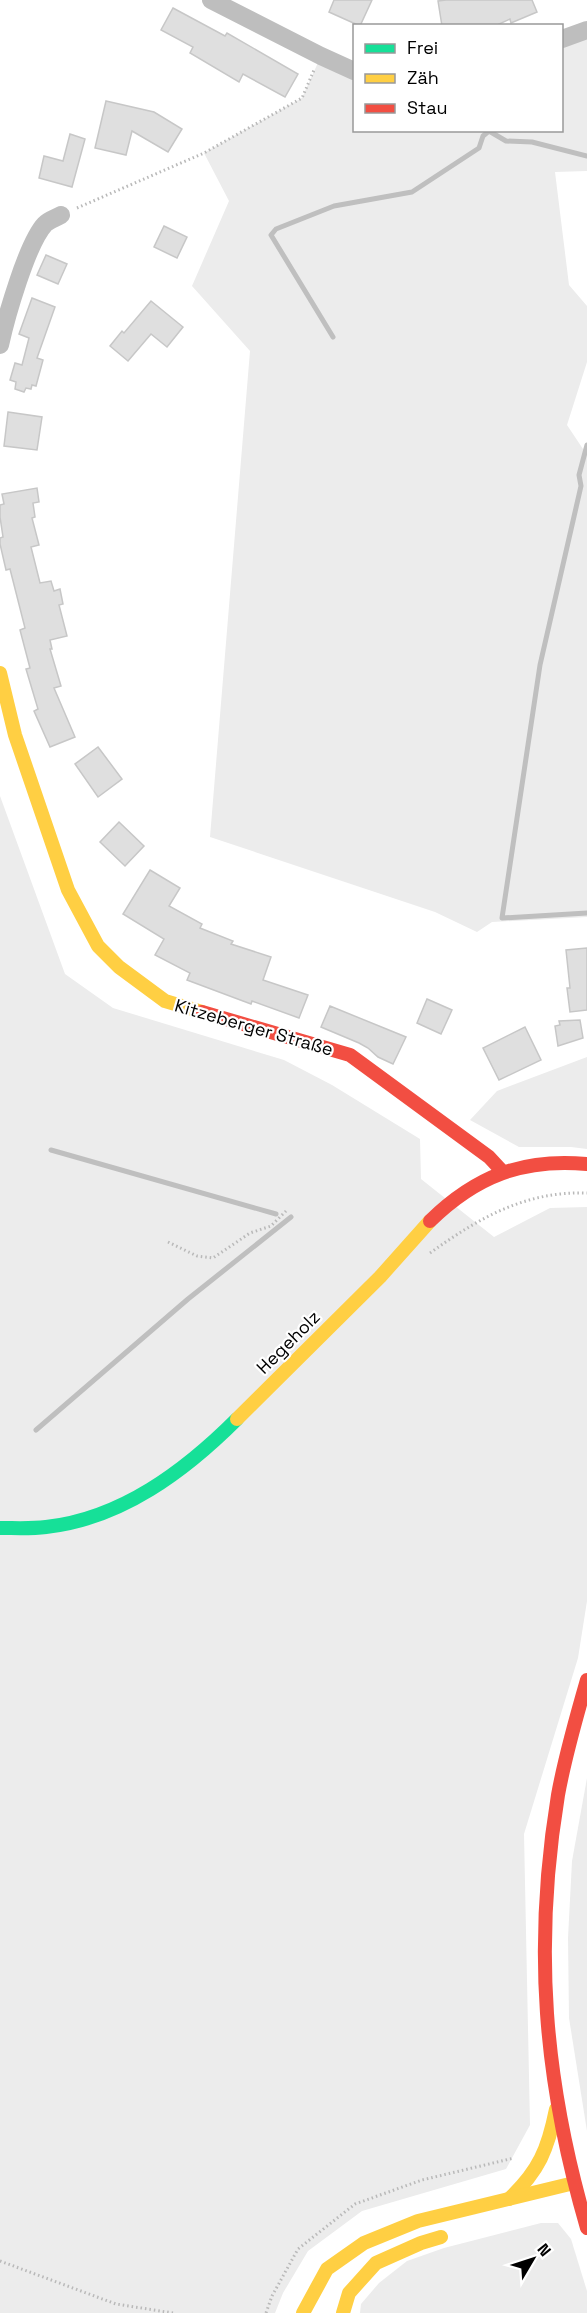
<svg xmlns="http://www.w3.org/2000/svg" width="587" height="2313" viewBox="0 0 587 2313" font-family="'Space Grotesk',sans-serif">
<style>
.green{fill:#ececec}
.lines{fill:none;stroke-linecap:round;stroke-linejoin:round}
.stream{stroke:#bfbfbf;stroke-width:5}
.building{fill:#dfdfdf;stroke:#c7c7c7;stroke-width:1.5}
.path{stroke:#b9b9b9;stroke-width:3;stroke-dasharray:1.5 3;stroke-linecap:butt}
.street{stroke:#bebebe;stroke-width:18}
.fast{stroke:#16e098;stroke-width:14}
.slow{stroke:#ffcf43;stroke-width:14}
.jam{stroke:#f24e42;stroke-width:14}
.labels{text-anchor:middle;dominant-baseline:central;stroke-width:4.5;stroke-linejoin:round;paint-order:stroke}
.street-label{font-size:18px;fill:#000;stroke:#fff}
</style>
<rect width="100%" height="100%" fill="#fff"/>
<g class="green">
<polygon points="587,30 587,171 555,172 569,285 587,306 587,362 567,425 587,455 587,917 492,922 477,932 435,912 210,837 250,351 192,286 229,201 204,153 302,98 321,56 354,71 354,130 562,130 562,39"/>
<polygon points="0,796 65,974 113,1008 284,1060 332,1085 420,1139 421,1179 494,1237 550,1208 587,1207 587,1601 578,1658 524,1834 530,2125 506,2169 362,2211 308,2251 283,2293 275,2313 0,2313"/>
<polygon points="587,1057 587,1149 571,1147 519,1147 470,1120 497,1091"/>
<polygon points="587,1778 587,2131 569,2018 568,1938 572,1861"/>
<polygon points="541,2223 558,2223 571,2239 587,2291 587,2313 360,2313 361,2304 379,2283 407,2261 444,2248"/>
</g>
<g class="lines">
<g class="stream">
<polyline points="333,337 271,235 276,229 334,206 412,192 479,148 483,136 489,131 506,141 532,142 587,156"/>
<polyline points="587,445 579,475 581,486 540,665 502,918 587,913"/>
<polyline points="51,1150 276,1214"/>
<polyline points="36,1430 188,1299 291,1217"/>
</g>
</g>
<g class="building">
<polygon points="334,0 372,0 360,26 329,12"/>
<polygon points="446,0 532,0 537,12 511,23 510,19 495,26 442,26 438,1"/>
<polygon points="173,8 225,36 227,33 298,74 285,97 243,74 239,82 190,53 193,47 161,30"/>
<polygon points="106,101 154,112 182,129 168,152 132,131 126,155 95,148"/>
<polygon points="70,134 85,139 72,187 39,178 44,156 63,161"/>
<polygon points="164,226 187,237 177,258 154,247"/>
<polygon points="46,255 67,264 58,284 37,275"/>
<polygon points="32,298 55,307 37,358 43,360 36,386 32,385 31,389 26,388 24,392 15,389 16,382 10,380 15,363 22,365 29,338 19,334"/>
<polygon points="151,301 183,327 167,347 151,334 128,361 110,346 122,331 124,333"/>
<polygon points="8,412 42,417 37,450 4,446"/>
<polygon points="37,488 39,502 33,503 35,517 32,518 39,545 31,547 40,583 51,581 54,591 60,589 63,604 59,605 67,636 50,640 52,649 50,649 61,686 54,688 75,737 50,747 34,711 38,709 26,669 30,668 20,630 25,628 10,569 6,570 0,544 0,538 3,537 0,517 0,505 4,504 2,494"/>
<polygon points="98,747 122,779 98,797 75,764"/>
<polygon points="119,822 144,846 125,866 100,842"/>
<polygon points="150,870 180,888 169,906 202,924 200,928 233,941 231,944 271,957 263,980 308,995 299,1018 252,1001 251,1004 187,980 190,973 155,955 164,939 123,914"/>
<polygon points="587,948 587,1010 570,1012 567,988 570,988 566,950"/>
<polygon points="427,999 452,1010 441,1034 417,1023"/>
<polygon points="330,1006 406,1037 393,1064 378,1057 368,1048 359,1043 321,1027"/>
<polygon points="580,1020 583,1038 558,1046 555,1026 560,1025 559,1021"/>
<polygon points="525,1027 541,1060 499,1080 483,1048"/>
</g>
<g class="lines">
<g class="path">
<polyline points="77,208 204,153 302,98 314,70"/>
<polyline points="168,1242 197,1256 213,1258 250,1233 271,1226 286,1211"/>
<path d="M430,1253C479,1218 525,1191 587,1193"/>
<polyline points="0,2261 116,2304 173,2313"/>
<polyline points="266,2313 272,2296 298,2249 355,2204 422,2180 514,2158"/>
</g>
<g class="street">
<polyline points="211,0 321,56 354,71"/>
<polyline points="562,39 587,30"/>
<path d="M0,345C6,318 27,243 45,224C49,220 56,218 61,215"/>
</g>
<path class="fast" d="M0,1528C15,1528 31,1529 46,1527C121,1519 185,1471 237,1419"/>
<g class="slow">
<polyline points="0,673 15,735 68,890 98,946 119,967 165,1001 202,1012"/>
<polyline points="237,1419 380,1277 430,1221"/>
<path d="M509,2199C539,2171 548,2149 556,2109"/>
<polyline points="303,2313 327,2269 364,2243 418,2221 574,2183"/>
<polyline points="343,2313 349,2293 376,2263 421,2243 441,2237"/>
</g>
<g class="jam">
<polyline points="202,1012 350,1055 489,1157 502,1171"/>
<path d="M430,1221C476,1176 523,1158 587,1164"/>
<path d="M587,1680C576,1718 565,1756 558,1795C533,1947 544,2081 587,2228"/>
</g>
</g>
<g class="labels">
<g class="street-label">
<text transform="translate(254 1027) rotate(16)">Kitzeberger Straße</text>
<text transform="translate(288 1342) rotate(-45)">Hegeholz</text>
</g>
</g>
<rect x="353" y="24" width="210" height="108" fill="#ffffff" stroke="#999999" stroke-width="1.5"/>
<rect x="365" y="44" width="30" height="9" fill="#16e098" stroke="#999999" stroke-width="1.5"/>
<text x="407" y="54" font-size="18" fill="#000000">Frei</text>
<rect x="365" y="74" width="30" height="9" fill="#ffcf43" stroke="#999999" stroke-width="1.5"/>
<text x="407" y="84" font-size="18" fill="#000000">Zäh</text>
<rect x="365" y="104" width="30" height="9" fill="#f24e42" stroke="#999999" stroke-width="1.5"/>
<text x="407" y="114" font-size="18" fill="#000000">Stau</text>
<g transform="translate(533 2259) rotate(51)" stroke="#ffffff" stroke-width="4.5" paint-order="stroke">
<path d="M0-4.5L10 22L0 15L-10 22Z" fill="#000000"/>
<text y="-9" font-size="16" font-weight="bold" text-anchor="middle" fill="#000000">N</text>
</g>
</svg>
